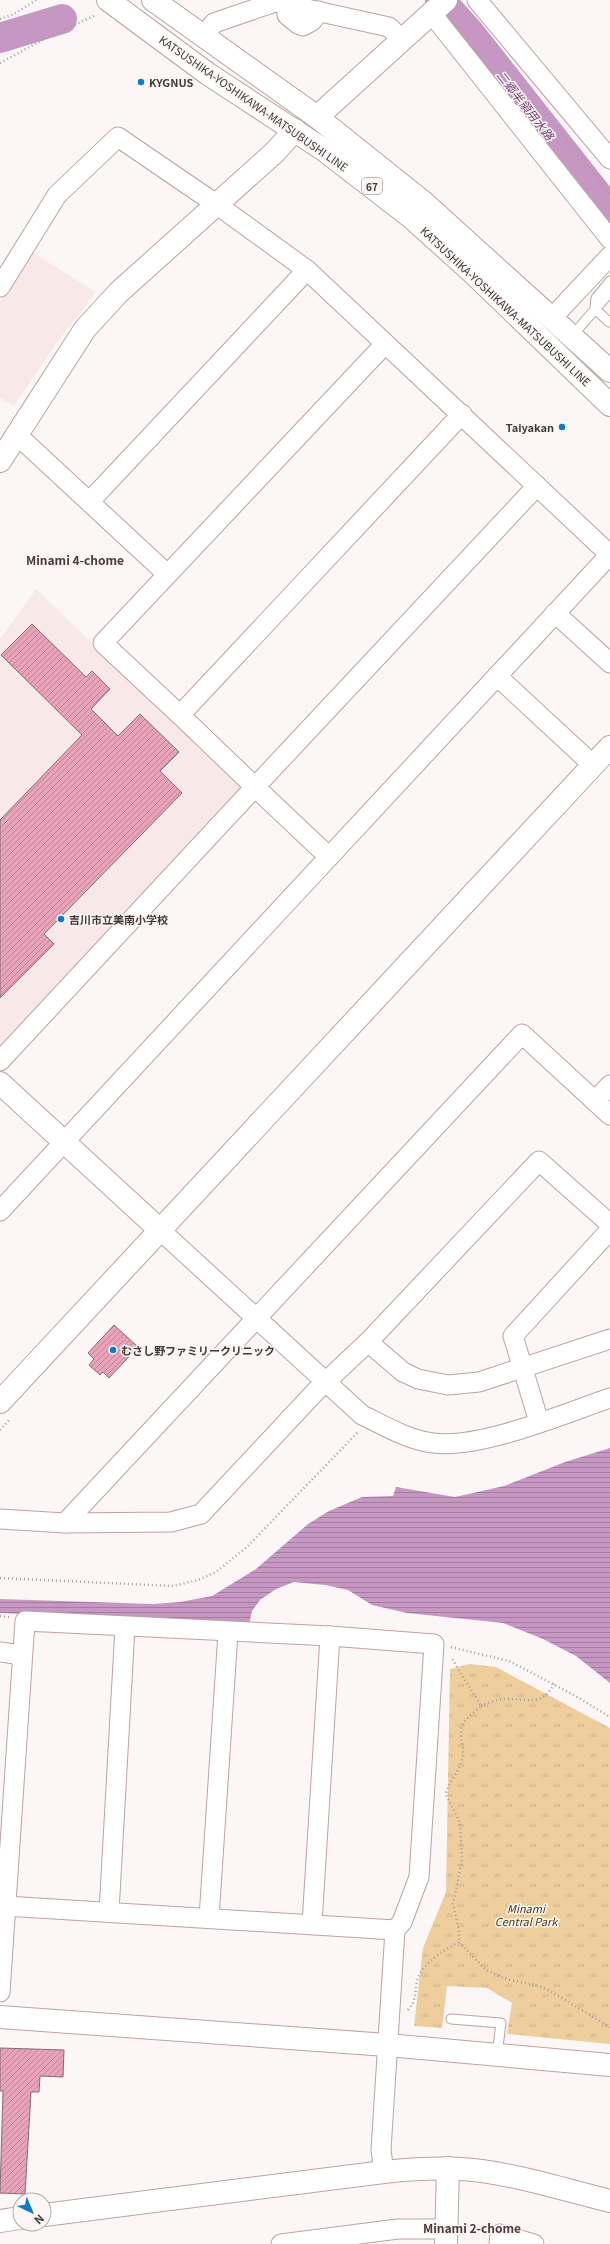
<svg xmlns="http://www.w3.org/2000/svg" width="610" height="2244" viewBox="0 0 610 2244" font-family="Georgia,'Noto Sans JP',serif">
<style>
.built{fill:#f8e9e8}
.park{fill:url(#park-tufts)}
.water{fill:url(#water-rules)}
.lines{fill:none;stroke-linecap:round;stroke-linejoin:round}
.river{stroke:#c797c4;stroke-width:30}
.building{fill:url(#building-hatch);stroke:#836c73}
.service-casing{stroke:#bda2a0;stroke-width:11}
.minor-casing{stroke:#bda2a0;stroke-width:21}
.tertiary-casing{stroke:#bda2a0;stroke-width:24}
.primary-casing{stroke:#bda2a0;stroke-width:24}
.path{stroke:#a59e9d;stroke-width:2.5;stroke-dasharray:1 3;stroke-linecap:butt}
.service{stroke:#fff;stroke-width:9}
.minor{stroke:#fff;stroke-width:19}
.tertiary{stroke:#fff;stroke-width:22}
.primary{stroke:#fff;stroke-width:22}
.poi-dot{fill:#0a7dc6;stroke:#fcf7f6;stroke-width:1.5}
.labels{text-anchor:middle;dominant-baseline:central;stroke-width:3;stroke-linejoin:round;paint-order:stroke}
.shield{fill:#fcf7f6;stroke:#7b7271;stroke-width:1}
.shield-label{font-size:10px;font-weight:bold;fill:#443938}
.poi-label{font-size:11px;font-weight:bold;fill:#443938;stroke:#fcf7f6;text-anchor:start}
.street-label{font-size:11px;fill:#443938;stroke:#fcf7f6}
.park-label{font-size:11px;font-style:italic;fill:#4e3606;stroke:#fcf7f6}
.water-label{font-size:12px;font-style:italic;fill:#753972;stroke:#fcf7f6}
.neighbourhood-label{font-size:12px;font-weight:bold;fill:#4e3937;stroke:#fcf7f6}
</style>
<defs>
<pattern id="park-tufts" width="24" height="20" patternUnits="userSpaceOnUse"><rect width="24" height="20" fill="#edce9c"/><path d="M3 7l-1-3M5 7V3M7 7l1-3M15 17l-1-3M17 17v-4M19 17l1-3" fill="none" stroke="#ccb287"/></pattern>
<pattern id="water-rules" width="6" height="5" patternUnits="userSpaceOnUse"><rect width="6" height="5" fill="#c797c4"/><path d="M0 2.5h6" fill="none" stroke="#a37ca0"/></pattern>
<pattern id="building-hatch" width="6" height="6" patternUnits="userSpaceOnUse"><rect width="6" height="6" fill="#e6a3ba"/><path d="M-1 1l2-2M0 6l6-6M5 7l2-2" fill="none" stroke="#bc8698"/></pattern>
</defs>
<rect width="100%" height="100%" fill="#fcf7f6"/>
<g class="built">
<polygon points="32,252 96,292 56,344 14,406 0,398 0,302"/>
<polygon points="36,589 243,788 0,1050 0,639"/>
</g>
<polygon class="park" points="470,1664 496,1667 610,1728 610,2044 507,2034 512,2003 487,1988 447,1986 442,2028 414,2026 423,1948 446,1892 450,1669"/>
<polygon class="water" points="610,1448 610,1683 576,1656 543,1639 503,1623 407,1613 372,1605 348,1590 325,1585 294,1582 276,1589 260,1600 252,1611 249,1625 0,1613 0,1599 153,1604 180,1602 212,1596 256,1569 308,1524 329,1511 362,1497 393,1496 396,1487 455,1497 504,1486 565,1462"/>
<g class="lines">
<g class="river">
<polyline points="440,0 469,32 610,211"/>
<polyline points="0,38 62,19"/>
</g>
</g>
<g class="building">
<polygon points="32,624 86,677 92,671 110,689 91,709 118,736 140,714 179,752 160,771 182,793 44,934 54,944 0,998 0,820 82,735 1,655"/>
<polygon points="114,1325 138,1347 109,1378 103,1372 100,1375 89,1365 94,1359 88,1353"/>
<polygon points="0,2048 64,2050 63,2077 40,2076 39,2092 31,2092 25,2194 0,2193 3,2091 0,2091"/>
</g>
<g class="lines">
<defs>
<g id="service">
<polyline points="595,309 596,298 610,281"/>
<polyline points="595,309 609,322"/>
<polyline points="572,336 610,292"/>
<polyline points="451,2019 501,2023 497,2055"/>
</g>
<g id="minor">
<polyline points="477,0 610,159"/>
<polyline points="286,4 287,15 298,24 303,26 312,21 319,11"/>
<polyline points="432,14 610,239"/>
<polyline points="204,36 214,23 275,2 389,27 402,40"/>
<polyline points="0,287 57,195 118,137 216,204 307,270 606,551 605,560 0,1211"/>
<polyline points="551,319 610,256"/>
<polyline points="385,344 103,643 180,715 462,414"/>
<polyline points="16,434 167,574"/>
<polyline points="90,501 307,270"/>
<polyline points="555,613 610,663"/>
<polyline points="497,676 593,765"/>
<polyline points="329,857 255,787 537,486"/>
<polyline points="0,1061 255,787 180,715"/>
<polyline points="595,1101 610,1085"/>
<path d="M160,1230L362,1415C385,1426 408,1440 433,1443C481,1449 563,1414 610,1398"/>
<polyline points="368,1342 403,1372 418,1379 448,1385 479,1382 610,1339"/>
<polyline points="539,1422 513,1336 610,1230"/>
<polyline points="0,1519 65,1523 171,1522 201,1514 316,1391 368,1342 539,1161 610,1224"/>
<polyline points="65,1523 522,1034 610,1115"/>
<polyline points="0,1652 22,1655"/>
<polyline points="5,1906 395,1930"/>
<polyline points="109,1912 125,1627"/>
<polyline points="209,1918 228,1633"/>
<polyline points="312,1924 330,1636"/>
<polyline points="0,1992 25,1621 330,1636 434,1644 419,1877 402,1922 395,1930 381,2150 384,2172"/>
<polyline points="281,2244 398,2229 447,2229"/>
<polyline points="499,2244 500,2234 534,2244"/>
</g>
<g id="tertiary">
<polyline points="317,117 446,0"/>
<polyline points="0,461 85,329 119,292 275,152 295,130"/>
<polyline points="0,1083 160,1230"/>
<polyline points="0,1402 610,747"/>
<polyline points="0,2017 387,2045 610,2065"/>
<path d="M44,2215L384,2172C413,2169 443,2167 473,2170C519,2175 565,2190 610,2201"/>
<polyline points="0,2221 20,2218"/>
<polyline points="446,2244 448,2168"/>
</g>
<g id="primary">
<polyline points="108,0 208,74 324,150 412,218 473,273 610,405"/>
<polyline points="153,0 317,117 422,201 610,371"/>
</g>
</defs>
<use href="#service" class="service-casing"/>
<use href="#minor" class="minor-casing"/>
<use href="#tertiary" class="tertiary-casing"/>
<use href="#primary" class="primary-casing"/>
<g class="path">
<polyline points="0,19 14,14 36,0"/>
<polyline points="0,63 48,37 96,15"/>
<polyline points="542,108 610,194"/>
<polyline points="0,1430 9,1420"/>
<polyline points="0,1578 173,1586 198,1580 216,1572 247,1547 358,1432"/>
<polyline points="0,1616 9,1617"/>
<polyline points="451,1647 509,1661 574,1695 610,1717"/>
<path d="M481,1706C488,1703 497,1699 505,1699C526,1698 541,1708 554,1684"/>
<polyline points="459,1942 486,1970 506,1979 539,1986 550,1991 610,2027"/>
<path d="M408,2010C416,2001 415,1993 417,1981C422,1963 444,1950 459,1942V1931L453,1904L462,1860L460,1823L446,1795C446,1784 462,1770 463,1755C464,1744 457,1732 465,1721C469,1716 476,1711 481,1706L451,1657"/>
</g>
<use href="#service" class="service"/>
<use href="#minor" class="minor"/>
<use href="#tertiary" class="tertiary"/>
<use href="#primary" class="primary"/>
</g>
<g class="poi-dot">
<circle cx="141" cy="82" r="4"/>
<circle cx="562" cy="427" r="4"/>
<circle cx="61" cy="919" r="4"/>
<circle cx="113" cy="1350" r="4"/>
</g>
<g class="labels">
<rect class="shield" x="362" y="178" width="20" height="16" rx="3"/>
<g class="shield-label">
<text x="372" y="186">67</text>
</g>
<g class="poi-label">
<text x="149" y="82">KYGNUS</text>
<text x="554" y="427" text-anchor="end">Taiyakan</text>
<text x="69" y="919">吉川市立美南小学校</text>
<text x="121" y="1350">むさし野ファミリークリニック</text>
</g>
<g class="street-label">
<text transform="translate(254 103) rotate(35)">KATSUSHIKA-YOSHIKAWA-MATSUBUSHI LINE</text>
<text transform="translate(506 306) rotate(43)">KATSUSHIKA-YOSHIKAWA-MATSUBUSHI LINE</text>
</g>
<g class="park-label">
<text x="526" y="1908">Minami<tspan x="526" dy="13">Central Park</tspan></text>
</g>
<g class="water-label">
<text transform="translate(526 105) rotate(52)">二郷半領用水路</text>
</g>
<g class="neighbourhood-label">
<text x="75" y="559">Minami 4-chome</text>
<text x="472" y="2227">Minami 2-chome</text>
</g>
</g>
<g transform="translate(32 2212) rotate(136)"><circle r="19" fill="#fcf7f6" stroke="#b2abaa"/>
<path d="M0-3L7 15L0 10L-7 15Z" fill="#0a7dc6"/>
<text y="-6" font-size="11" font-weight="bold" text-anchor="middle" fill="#443938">N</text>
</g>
</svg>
